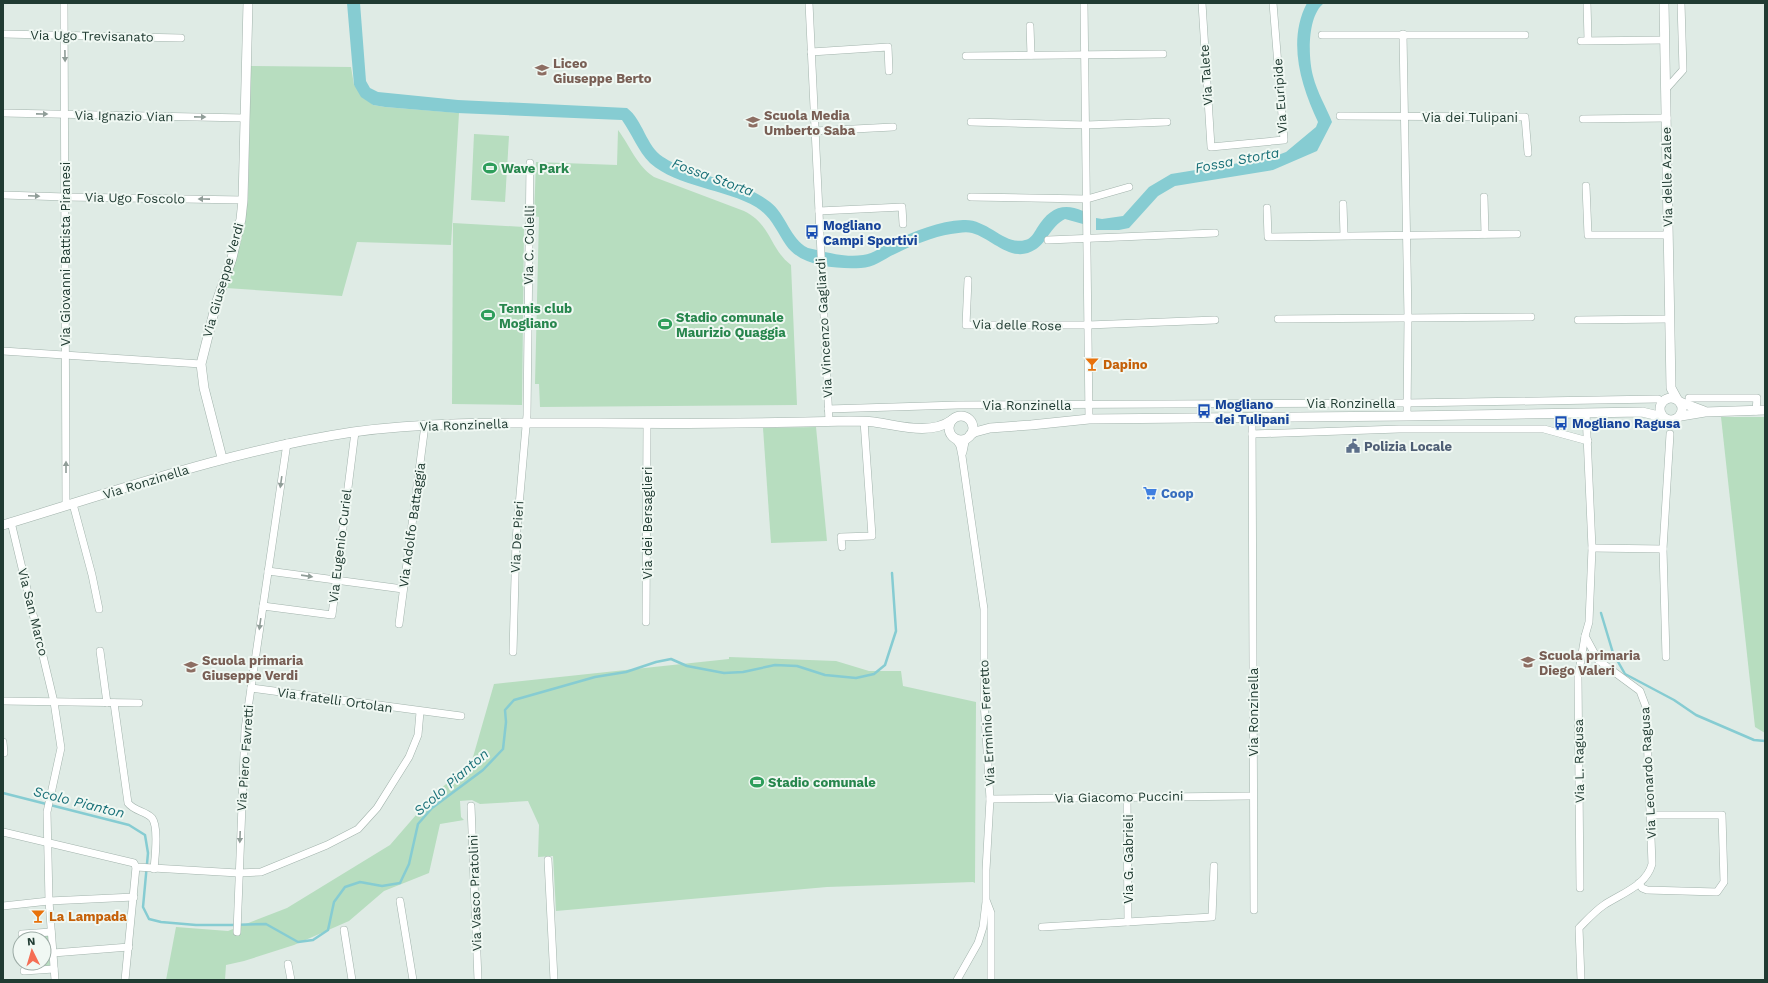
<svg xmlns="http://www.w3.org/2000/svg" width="1768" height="983" viewBox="0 0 1768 983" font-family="'Work Sans',sans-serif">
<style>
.green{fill:#b7ddbf}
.water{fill:#86ccd2}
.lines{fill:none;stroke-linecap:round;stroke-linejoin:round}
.stream{stroke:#86ccd2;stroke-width:2.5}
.minor-casing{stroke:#a2b3ac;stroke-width:8}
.tertiary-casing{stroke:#a2b3ac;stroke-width:10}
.minor{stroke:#fff;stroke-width:7}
.tertiary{stroke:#fff;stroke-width:9}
.oneway{fill:#909d98}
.labels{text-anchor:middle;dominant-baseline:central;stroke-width:4;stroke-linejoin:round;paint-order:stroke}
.street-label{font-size:13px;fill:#203b32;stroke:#f0f8f3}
.education-label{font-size:13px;font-weight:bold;fill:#785e54;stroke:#f0f8f3;text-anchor:start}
.leisure-label{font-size:13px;font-weight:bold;fill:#27864d;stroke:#f0f8f3;text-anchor:start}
.transit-label{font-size:13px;font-weight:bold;fill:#164399;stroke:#f0f8f3;text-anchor:start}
.food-label{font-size:13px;font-weight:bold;fill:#c56008;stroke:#f0f8f3;text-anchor:start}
.service-label{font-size:13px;font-weight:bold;fill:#4e5e75;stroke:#f0f8f3;text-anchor:start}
.shop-label{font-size:13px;font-weight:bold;fill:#366cbe;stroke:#f0f8f3;text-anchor:start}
.water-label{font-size:14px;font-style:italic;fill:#197078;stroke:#f0f8f3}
</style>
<rect width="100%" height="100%" fill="#dfebe5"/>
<g class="green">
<polygon points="251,66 351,67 354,85 373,105 385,107 459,113 451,245 357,242 342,296 226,288 235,260 248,201"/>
<path d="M618,130C630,146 637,166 654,177L744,211C772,225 769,248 791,265L797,405L540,407L539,384H535L539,217L534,216L536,162L617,165Z"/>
<polygon points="474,134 509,136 505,202 471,200"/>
<polygon points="453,223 524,227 522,405 452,404"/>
<polygon points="1721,417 1765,417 1765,733 1755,727"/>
<polygon points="816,427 827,541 771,543 763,428"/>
<polygon points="729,657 836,661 869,671 901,671 903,686 976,702 975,883 973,882 827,887 556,911 553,856 538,857 539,825 528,801 480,804 472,800 460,801 461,817 464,820 440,824 429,873 384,891 349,921 294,945 244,961 226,965 225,980 166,980 176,927 228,931 287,908 390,845 435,793 471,764 494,684 729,659"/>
<polygon points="48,935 50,966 27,967 27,963 44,963 44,939 25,939 25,936"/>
</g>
<g class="water">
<path d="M347,3H360L366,81L370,88L378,92L458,100L627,108C643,120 646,146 663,157C695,178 739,178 770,202C786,214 790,239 808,248C826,252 845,258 863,255C874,254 883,245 893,241C915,231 939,221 963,220C987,218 1005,246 1025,240C1031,239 1034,233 1037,228C1049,209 1062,202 1083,211V224L1065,219C1050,227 1048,241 1036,249C1012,265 993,239 972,233C966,231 958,233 951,234C933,237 913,245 897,253C885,258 874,268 861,268C837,269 801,267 786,245C777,232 771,216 756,207C726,189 677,187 650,163C638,151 632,134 622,120L457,113L385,107L373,105L361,97L354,85Z"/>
<path d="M1307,3H1324C1307,16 1308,57 1313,76C1317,92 1326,107 1332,122L1317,151L1273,170L1175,186L1158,196L1129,228L1119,230H1096V218L1102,219L1123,216L1149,187L1171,174L1270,158L1286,152L1316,127L1318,122C1301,86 1287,41 1307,3Z"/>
</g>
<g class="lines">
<g class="stream">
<polyline points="1601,613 1613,653 1625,674 1674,700 1696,715 1754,740 1765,741"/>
<polyline points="3,793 129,825 145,835 148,853 143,907 149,919 161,922 196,925 231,925 266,924 298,942 313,940 328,930 334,902 345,887 360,882 382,886 400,883 409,864 418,824 432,808 483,770 503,749 506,722 505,710 514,700 595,677 626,672 656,662 671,659 687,666 724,673 743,672 775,665 797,666 825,675 856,678 874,674 885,665 896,631 892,573"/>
</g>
<defs>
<g id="minor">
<polyline points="64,3 66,506"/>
<polyline points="809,3 829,421"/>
<polyline points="1084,3 1089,419"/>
<polyline points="1202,3 1211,147 1284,140 1273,3"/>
<polyline points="1587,3 1588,40"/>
<polyline points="1030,26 1031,55"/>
<polyline points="3,34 181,38"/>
<polyline points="1403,34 1408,318 1407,416"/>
<polyline points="1322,35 1525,35"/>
<polyline points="1581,41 1665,40"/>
<polyline points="811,52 888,47 889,71"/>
<polyline points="966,56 1163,54"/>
<polyline points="1666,89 1683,70 1681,3"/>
<polyline points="3,113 245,118"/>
<polyline points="1340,116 1525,117 1528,153"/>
<polyline points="1583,119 1667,118"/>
<polyline points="971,122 1086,125 1167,122"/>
<polyline points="815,131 893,127"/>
<polyline points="1586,186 1588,235 1668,235"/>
<polyline points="3,195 66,197 243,200"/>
<polyline points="971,197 1087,199 1129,187"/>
<polyline points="1484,197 1485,234"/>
<polyline points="1343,204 1344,235"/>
<polyline points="1267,208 1268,237 1517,234"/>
<polyline points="819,211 902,207 903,224"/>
<polyline points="1048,240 1215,233"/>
<polyline points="968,280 966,325 1088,325 1215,320"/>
<polyline points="1278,319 1531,317"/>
<polyline points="1578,320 1669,319"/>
<polyline points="3,351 201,364"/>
<polyline points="1689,398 1757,398 1756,411"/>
<polyline points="828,409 958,405 1406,403 1658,399"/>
<polyline points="1252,418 1254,910"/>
<polyline points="1252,434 1399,429 1544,429 1588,441"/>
<polyline points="955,438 960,446 962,456 984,609 984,701 990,799 986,870 986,900 991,913 991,980"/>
<polyline points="963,452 965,442 968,437"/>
<polyline points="73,504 92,575 99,609"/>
<polyline points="11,522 54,702 61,748 47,812 49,901 55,980"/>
<polyline points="842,547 841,537 872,536 864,421"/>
<polyline points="1592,548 1663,549"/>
<polyline points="268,571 403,589"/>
<polyline points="263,606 332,615 355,432"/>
<polyline points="646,622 647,424"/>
<polyline points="399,624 425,425"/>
<polyline points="100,651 107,703"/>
<polyline points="513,652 516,540 527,415 530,163"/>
<polyline points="1666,657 1663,549 1670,434"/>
<polyline points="251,688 461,716"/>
<polyline points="3,701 139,703"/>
<path d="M114,703L128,803C134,811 145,811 152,818C159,827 155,857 154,869"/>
<polyline points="3,742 4,753"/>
<polyline points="1127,797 1128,922"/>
<polyline points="990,799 1249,796"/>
<polyline points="471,806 478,980"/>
<polyline points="3,832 134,863 136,867 238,873 261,872 327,845 358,829 377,808 409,757 418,735 420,712"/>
<polyline points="548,860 554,980"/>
<polyline points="1639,883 1642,888 1647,890 1717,892 1724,882 1722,815 1650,815"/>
<polyline points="1580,888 1578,677 1585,636"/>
<polyline points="400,901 413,980"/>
<polyline points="3,906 49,901 134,897"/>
<polyline points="1042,927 1212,917 1214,866"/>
<polyline points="344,930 352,980"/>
<polyline points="237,932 245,729 287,443"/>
<polyline points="22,934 51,932"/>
<polyline points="53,953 129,947"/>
<polyline points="288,964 291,980"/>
<polyline points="24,971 54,969"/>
<polyline points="125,980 136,867"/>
<polyline points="957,980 978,943 983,927 986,902"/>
<path d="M1581,980L1579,928C1587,920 1595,911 1604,905C1622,893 1646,886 1652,864L1646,707L1640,691L1598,660L1585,636L1589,622L1592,548L1586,413"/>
</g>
<g id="tertiary">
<polyline points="1664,3 1671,388 1677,399"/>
<circle cx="1671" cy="409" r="11"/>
<polyline points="1680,402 1704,411"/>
<polyline points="1681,416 1705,412 1765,410"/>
<circle cx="961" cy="428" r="12"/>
<polyline points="970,435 975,432 990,428 1031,425 1089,419 1407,416 1642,412 1663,417"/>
<polyline points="222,458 204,388 201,364 216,304 232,258 241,219 243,200 248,3"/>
<path d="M3,525C119,490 233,450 353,432C434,421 517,423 599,423C682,424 765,423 849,421C857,421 865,421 874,422C898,425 930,436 952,420"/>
</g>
</defs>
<use href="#minor" class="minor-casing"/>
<use href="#tertiary" class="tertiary-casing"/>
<use href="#minor" class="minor"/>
<use href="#tertiary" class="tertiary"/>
</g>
<defs><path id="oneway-solid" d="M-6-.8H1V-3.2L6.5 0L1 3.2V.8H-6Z"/></defs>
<g class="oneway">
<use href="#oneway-solid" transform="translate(65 56) rotate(89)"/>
<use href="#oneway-solid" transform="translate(42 114) rotate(1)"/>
<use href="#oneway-solid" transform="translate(200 117) rotate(1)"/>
<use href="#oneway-solid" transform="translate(34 196) rotate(2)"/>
<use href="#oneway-solid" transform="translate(204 199) rotate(-179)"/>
<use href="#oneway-solid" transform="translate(66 467) rotate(-90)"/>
<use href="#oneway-solid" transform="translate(281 482) rotate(98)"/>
<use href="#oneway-solid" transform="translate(307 576) rotate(8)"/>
<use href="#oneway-solid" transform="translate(260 624) rotate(98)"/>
<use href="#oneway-solid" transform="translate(240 837) rotate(92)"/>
</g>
<defs>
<symbol id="school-bare" viewBox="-9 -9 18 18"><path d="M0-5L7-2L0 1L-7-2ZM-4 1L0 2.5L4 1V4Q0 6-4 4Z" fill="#8d6e63" stroke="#f0f8f3" stroke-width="2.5" paint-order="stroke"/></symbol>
<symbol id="stadium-bare" viewBox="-9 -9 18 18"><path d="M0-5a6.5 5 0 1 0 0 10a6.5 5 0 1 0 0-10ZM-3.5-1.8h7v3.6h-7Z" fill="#2e9e5b" stroke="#f0f8f3" stroke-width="2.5" paint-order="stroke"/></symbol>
<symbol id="bus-bare" viewBox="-9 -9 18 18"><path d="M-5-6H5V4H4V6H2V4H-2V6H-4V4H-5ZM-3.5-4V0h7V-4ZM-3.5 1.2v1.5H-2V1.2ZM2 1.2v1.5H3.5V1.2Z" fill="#1a4fb4" stroke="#f0f8f3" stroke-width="2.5" paint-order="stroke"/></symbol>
<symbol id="bar-bare" viewBox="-9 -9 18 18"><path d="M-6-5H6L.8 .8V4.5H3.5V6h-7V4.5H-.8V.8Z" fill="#e8710a" stroke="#f0f8f3" stroke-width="2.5" paint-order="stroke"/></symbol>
<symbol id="civic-bare" viewBox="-9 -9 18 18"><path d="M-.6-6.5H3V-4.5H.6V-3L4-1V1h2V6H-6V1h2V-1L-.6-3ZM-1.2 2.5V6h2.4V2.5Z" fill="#5c6f8a" stroke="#f0f8f3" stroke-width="2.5" paint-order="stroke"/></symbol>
<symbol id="supermarket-bare" viewBox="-9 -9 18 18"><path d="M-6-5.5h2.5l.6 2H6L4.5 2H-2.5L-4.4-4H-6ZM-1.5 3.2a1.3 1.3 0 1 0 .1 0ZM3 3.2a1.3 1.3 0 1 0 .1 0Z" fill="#3f7fe0" stroke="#f0f8f3" stroke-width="2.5" paint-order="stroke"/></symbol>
</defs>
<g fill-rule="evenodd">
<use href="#school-bare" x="532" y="60" width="20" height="20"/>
<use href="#school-bare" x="743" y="112" width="20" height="20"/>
<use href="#stadium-bare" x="480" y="158" width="20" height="20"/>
<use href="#bus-bare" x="802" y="222" width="20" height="20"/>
<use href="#stadium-bare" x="478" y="305" width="20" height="20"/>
<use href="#stadium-bare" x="655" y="314" width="20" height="20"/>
<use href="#bar-bare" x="1082" y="354" width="20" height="20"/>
<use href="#bus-bare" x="1194" y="401" width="20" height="20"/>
<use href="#bus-bare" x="1551" y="413" width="20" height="20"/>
<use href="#civic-bare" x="1343" y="436" width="20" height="20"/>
<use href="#supermarket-bare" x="1140" y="483" width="20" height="20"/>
<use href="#school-bare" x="1518" y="652" width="20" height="20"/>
<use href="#school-bare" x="181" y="657" width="20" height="20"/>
<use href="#stadium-bare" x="747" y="772" width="20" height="20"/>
<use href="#bar-bare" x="28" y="906" width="20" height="20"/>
</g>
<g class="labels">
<g class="street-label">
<text transform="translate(92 36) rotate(1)">Via Ugo Trevisanato</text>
<text transform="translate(1206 75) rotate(-94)">Via Talete</text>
<text transform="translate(1280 96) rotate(-94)">Via Euripide</text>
<text transform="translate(124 116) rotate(1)">Via Ignazio Vian</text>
<text x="1470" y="117">Via dei Tulipani</text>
<text transform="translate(1667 177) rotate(-91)">Via delle Azalee</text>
<text transform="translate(135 198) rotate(1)">Via Ugo Foscolo</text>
<text transform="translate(529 245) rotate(-89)">Via C. Colelli</text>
<text transform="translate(65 254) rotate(-90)">Via Giovanni Battista Piranesi</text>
<text transform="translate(223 280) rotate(-74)">Via Giuseppe Verdi</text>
<text transform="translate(1017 325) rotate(1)">Via delle Rose</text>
<text transform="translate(824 328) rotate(-93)">Via Vincenzo Gagliardi</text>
<text x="1351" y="403">Via Ronzinella</text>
<text x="1027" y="405">Via Ronzinella</text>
<text transform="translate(464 425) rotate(-2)">Via Ronzinella</text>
<text transform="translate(146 482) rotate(-17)">Via Ronzinella</text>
<text transform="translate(647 523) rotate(-90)">Via dei Bersaglieri</text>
<text transform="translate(412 525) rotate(-82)">Via Adolfo Battaggia</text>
<text transform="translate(517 537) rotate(-87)">Via De Pieri</text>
<text transform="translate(340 546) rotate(-83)">Via Eugenio Curiel</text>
<text transform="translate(33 612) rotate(76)">Via San Marco</text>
<text transform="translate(335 700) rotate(8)">Via fratelli Ortolan</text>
<text transform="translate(1253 712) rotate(-90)">Via Ronzinella</text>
<text transform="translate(987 723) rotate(-93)">Via Erminio Ferretto</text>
<text transform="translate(245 758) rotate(-86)">Via Piero Favretti</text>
<text transform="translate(1579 761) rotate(-91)">Via L. Ragusa</text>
<text transform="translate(1648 773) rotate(-93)">Via Leonardo Ragusa</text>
<text transform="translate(1119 797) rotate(-1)">Via Giacomo Puccini</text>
<text transform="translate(1128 859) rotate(-90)">Via G. Gabrieli</text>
<text transform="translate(475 893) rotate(-92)">Via Vasco Pratolini</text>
</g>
<g class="education-label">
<text x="553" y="63">Liceo<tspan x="553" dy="15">Giuseppe Berto</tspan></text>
<text x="764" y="115">Scuola Media<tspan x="764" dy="15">Umberto Saba</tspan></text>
<text x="1539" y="655">Scuola primaria<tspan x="1539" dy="15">Diego Valeri</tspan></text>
<text x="202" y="660">Scuola primaria<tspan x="202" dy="15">Giuseppe Verdi</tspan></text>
</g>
<g class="leisure-label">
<text x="501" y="168">Wave Park</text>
<text x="499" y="308">Tennis club<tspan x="499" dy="15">Mogliano</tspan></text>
<text x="676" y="317">Stadio comunale<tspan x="676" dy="15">Maurizio Quaggia</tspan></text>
<text x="768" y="782">Stadio comunale</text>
</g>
<g class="transit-label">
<text x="823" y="225">Mogliano<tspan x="823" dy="15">Campi Sportivi</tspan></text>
<text x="1215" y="404">Mogliano<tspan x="1215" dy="15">dei Tulipani</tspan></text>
<text x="1572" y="423">Mogliano Ragusa</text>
</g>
<g class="food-label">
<text x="1103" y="364">Dapino</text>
<text x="49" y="916">La Lampada</text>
</g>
<g class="service-label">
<text x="1364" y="446">Polizia Locale</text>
</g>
<g class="shop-label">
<text x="1161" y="493">Coop</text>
</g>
<g class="water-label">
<text transform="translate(1237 160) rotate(-11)">Fossa Storta</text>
<text transform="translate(713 177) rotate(20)">Fossa Storta</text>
<text transform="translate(451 782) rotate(-41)">Scolo Pianton</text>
<text transform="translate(79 802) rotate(14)">Scolo Pianton</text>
</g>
</g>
<rect width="1768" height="983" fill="none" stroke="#203b32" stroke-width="8"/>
<g transform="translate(32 951) rotate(355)"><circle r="19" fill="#f0f8f3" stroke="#9daca6"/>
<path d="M0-3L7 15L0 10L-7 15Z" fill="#f56e54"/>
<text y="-6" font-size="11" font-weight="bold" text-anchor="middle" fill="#203b32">N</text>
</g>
</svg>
